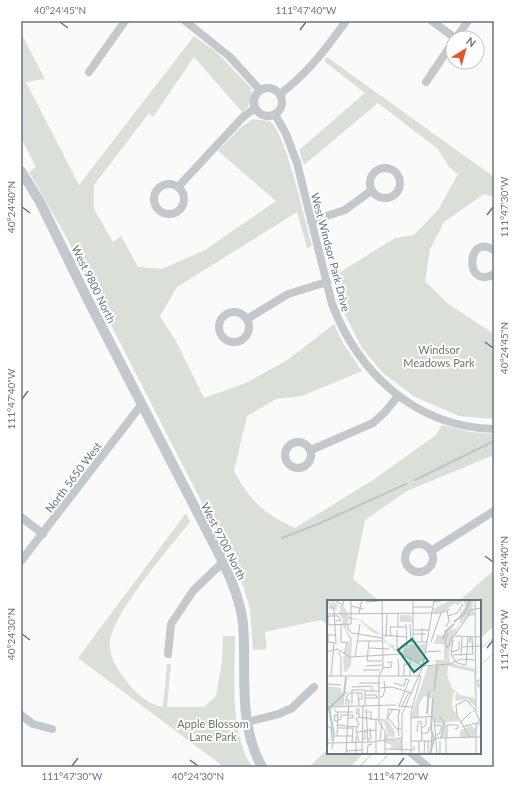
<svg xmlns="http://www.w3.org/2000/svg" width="515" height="788" viewBox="0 0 515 788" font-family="Lato,sans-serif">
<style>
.green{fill:#dadfd7}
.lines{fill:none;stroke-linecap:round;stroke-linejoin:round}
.stream{stroke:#bbc7cb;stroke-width:2}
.secondary-casing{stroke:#b3babf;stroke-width:12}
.minor{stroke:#c3c8cc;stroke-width:8}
.tertiary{stroke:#c3c8cc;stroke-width:10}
.secondary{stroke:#fff;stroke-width:11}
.ticks{fill:none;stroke:#657683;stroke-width:1.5}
.labels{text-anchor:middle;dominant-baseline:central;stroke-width:4;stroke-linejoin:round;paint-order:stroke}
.street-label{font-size:11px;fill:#657683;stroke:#fff}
.park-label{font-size:11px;fill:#687a64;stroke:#fff}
.inset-river{fill:none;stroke:#bbc7cb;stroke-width:2}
.inset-road{fill:none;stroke:#b5bdc2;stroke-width:1}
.view{fill:#0f766e;fill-opacity:0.15;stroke:#0f766e;stroke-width:2}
.inset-edge{fill:none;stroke:#657683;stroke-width:2}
.neatline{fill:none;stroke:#657683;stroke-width:1.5}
.ticks-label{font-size:10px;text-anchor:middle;fill:#657683}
</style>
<rect width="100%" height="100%" fill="#fafaf8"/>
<g class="green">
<path d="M21,33L45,79L26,82L79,185L194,36L216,52L251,88C254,99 250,106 242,112L194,57L153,117L149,113L94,185V209L113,242L121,236L138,267L162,269L205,250L276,201L218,151L240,128L253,119L269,121C285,128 306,225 312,246L307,248L297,212L177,287L160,316L177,343L204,398L246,383L289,359L334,324L343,343L362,371L302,396L276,399L247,416L234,471C251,502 263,513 295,528L373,480L436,435L442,425L470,432L494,434V455L407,491L365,520L353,579L379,601H328V625L321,620L265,632L267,649L253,650L250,609L241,579L63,231L29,172L36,167L21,138Z"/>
<polygon points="327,57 494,177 494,197 484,194 444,222 430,249 425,281 447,303 494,334 494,419 459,416 415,397 383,373 362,348 342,309 334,276 395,238 414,235 438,210 458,174 449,167 438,149 378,103 304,165 299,150 365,93 324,61"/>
<path d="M186,513L190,522C172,545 107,619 110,646C111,661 118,670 127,682C136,693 148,705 163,707L167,664H171L167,707H204L216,696L222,662L223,636H235C235,676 229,732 252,767H224L78,658Z"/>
<polygon points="494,570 494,626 480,639 480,601 459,601"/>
<polygon points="328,749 328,753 364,753 350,767 309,767"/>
</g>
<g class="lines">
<g class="stream">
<polyline points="415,480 494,441"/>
<polyline points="282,538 318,524 406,484"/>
</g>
<defs>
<g id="secondary">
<polyline points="480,658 494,644"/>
<polyline points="367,767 382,753"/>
</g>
</defs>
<use href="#secondary" class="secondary-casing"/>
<g class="minor">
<polyline points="185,21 230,57 260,90"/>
<polyline points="432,21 455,38"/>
<polyline points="456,38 468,21"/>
<polyline points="89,72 125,21"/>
<polyline points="426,82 453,42"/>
<circle cx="268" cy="102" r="14"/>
<path d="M280,94C307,74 326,49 346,21"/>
<path d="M275,114L286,134L297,163L332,304C359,374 416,427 494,429"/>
<circle cx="385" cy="183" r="15"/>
<circle cx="169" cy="199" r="15"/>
<polyline points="178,187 243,117 255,108"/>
<polyline points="311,221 345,210 372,190"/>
<path d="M494,250C466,232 464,291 494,274"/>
<circle cx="234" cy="327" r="15"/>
<polyline points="247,319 288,294 327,282"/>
<circle cx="298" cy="455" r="13"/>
<polyline points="311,450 373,423 385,412 398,396"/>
<polyline points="21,517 43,534"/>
<circle cx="419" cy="558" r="14"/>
<polyline points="431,551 494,511"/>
<polyline points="21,561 142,404"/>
<polyline points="168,654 171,624 193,591 223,562"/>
<polyline points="21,715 33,724 52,729"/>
<polyline points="247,722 279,714 292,708 314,687"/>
<polyline points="411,753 428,767"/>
</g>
<path class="tertiary" d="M21,171L40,202L90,304L223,562C232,582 240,600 243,623C247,672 237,722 262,767"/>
<use href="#secondary" class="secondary"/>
</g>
<path class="ticks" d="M60,22L68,28M300,30L306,22M22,207L30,213M487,215L493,207M485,342L493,348M22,399L28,391M485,556L493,562M22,634L30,640M487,648L493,640M190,760L198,766M72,766L78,758M398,766L404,758"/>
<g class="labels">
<g class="street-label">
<text transform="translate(331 252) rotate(75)">West Windsor Park Drive</text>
<text transform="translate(94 284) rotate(64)">West 9800 North</text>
<text transform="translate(73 477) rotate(-53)">North 5650 West</text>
<text transform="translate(224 541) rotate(63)">West 9700 North</text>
</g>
<g class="park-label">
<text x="439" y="349">Windsor<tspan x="439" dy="13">Meadows Park</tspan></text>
<text x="213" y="723">Apple Blossom<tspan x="213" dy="13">Lane Park</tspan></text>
</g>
</g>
<g transform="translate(327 600)">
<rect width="154" height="154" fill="#fafaf8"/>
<path d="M2,0H4L12,6L16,5L23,17L33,20L55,35L45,32L32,20L22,19L18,28L25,38L24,65L20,71L17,72L16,59L23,40L15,24L16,19L12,14L14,8L10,6V10L0,8L6,4ZM123,0H147L145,6L148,5L145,7L148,15L140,17L130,28L122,53L123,63L148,69V106L140,99L128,101L129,92H126L125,106L132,121L119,122V137L113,138L117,124L107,123L106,99L97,96L92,104V117L84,118L85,113L101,66H109L108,60H117V44H107L110,35H117V30L128,29L133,24V13L138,8L137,1L130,5L128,3L116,12L107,13L106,9ZM121,66L147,72L148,98L133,95L125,88L120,75ZM73,15H84L85,22H73ZM55,36L62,45H67V48L76,53L77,47L82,48L81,45L99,44L96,66L95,61L91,63L67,50L58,42ZM0,86L14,88V93L21,91L17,97V105L5,107L4,112L0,111ZM54,118L61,121L68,132L67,138L61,136L62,139L58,140V133L61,135L57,121H52ZM151,121L154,125H150L148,137H133V131L144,125L148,129ZM75,139V149H64V144L58,143V141Z" fill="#dadfd7" fill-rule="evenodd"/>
<path class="inset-river" d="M127,22L137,14L143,0M116,39L119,31L127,24M107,91L110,66M100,114L102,91M7,135L2,108L17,94L19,77M103,154L107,139L104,129L106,98"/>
<path class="inset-road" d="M7,0L16,5L17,0M24,0H35L32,13M55,0L56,68L52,76V123L58,131V154M86,0V42H100M148,0L149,113L154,123M0,1L7,10L9,43L0,42M39,2L62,0M107,2L119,0M24,6L36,9M86,7H105M0,14L114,13L123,9M121,16L130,13L136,4M1,24V16H11L14,20L9,21M14,24V42L20,43M21,24V29L25,33L55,38M79,24L80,47M83,24L84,43M0,25L24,24V0M71,27V13M109,27L114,13M119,27L122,21L120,10M95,28V42M70,30V50M86,30H102M121,33L118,42L120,48L126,36M86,34H99M55,35L80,37M127,36L141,16L142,10L154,8M128,36L154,37M59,37L60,14M64,37L63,27H79M126,40L124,55L130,63L139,65L141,37M30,41H55M42,41L40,61H55M1,42V35H9M104,42L109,27M143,43V38H145L146,54M135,47L153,46M42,48L62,49M0,52L10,49L23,57L74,54L96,66M11,52L14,57V76M99,52L114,51M124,52L132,50V41M17,54L21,41M125,55L147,54M134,56L135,37M28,57L33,24M83,58V76M71,59L72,76M39,66L55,65M96,66L123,64L134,59L148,60M56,68L64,67L65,62H60M36,70H53M0,76H94L84,112V154M4,76L7,43M77,76V64H83M154,80H151V86L154,87M32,83H53M67,83L77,86L79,78M0,84L14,85M25,87L45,86V91M53,88L65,87L84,93M38,91H53M31,93L32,106M38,95H49L50,98M53,97L56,96L58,89L57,81M38,98H51M19,100H22L19,154M19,105V97L23,93H35V99H32M25,105V90H38V105M71,106L86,107M72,106L82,80L79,79M75,106L82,92M0,107L69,105M7,109L9,112H26M39,109L41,142M39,112H44V120M32,114L29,113L30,109H32V117L52,120M11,115H7L8,121H11M112,116L117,122L114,138M107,117L110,154M84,118L107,116M49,119V154M11,120L14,119V115H26V118H21M59,120L66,109M94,121L95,141M134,122L144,112M10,125L31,127M107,125L115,126L112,134L108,135M0,127H4L5,141M135,127L149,123M11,128H26L25,143M95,128L99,125V117M0,129L1,143M30,132L49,130M90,132L91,122L94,121M95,133H101L102,127M5,136H26M10,136L11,112M72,136L71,129L72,125L71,116L73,110L61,109V118L69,128L70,129H75M29,137V154M143,137L130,116L129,105L139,100L147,108V112M120,138V125H131V128L128,129M35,139H38V129M41,139H44L43,128M53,140L55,122M84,141H103L110,138L154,137M113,141V154M32,142L29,130L32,124L29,119L32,117M0,143L45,142L75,138M5,149L7,136M58,149L87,150V146M104,150L105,134M19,151L35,150M35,154L36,105M40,154L41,145L45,144M75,154V114L96,66L107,0M92,154V141M97,154L98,141M101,154V141M119,154V138M149,154V124L154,118"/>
<path class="view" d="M85,39L101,61L87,72L71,50Z"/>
<rect width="154" height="154" class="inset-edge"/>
</g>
<rect width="515" height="788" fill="none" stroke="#ffffff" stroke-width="44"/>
<g transform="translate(465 50) rotate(37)"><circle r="19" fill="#ffffff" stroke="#c1c8cd"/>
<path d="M0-3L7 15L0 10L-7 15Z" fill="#e4572e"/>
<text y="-6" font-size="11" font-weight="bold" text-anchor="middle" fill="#657683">N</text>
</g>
<rect x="22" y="22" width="471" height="744" class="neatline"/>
<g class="ticks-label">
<text x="60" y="14">40°24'45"N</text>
<text x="306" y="14">111°47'40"W</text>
<text transform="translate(11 207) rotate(-90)" y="4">40°24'40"N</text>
<text transform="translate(504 207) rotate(-90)" y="4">111°47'30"W</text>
<text transform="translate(504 348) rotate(-90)" y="4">40°24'45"N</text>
<text transform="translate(11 399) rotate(-90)" y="4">111°47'40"W</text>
<text transform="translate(504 562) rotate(-90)" y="4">40°24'40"N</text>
<text transform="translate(11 634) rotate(-90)" y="4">40°24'30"N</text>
<text transform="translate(504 640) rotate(-90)" y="4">111°47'20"W</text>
<text x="72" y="780">111°47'30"W</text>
<text x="198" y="780">40°24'30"N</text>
<text x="398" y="780">111°47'20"W</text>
</g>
</svg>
